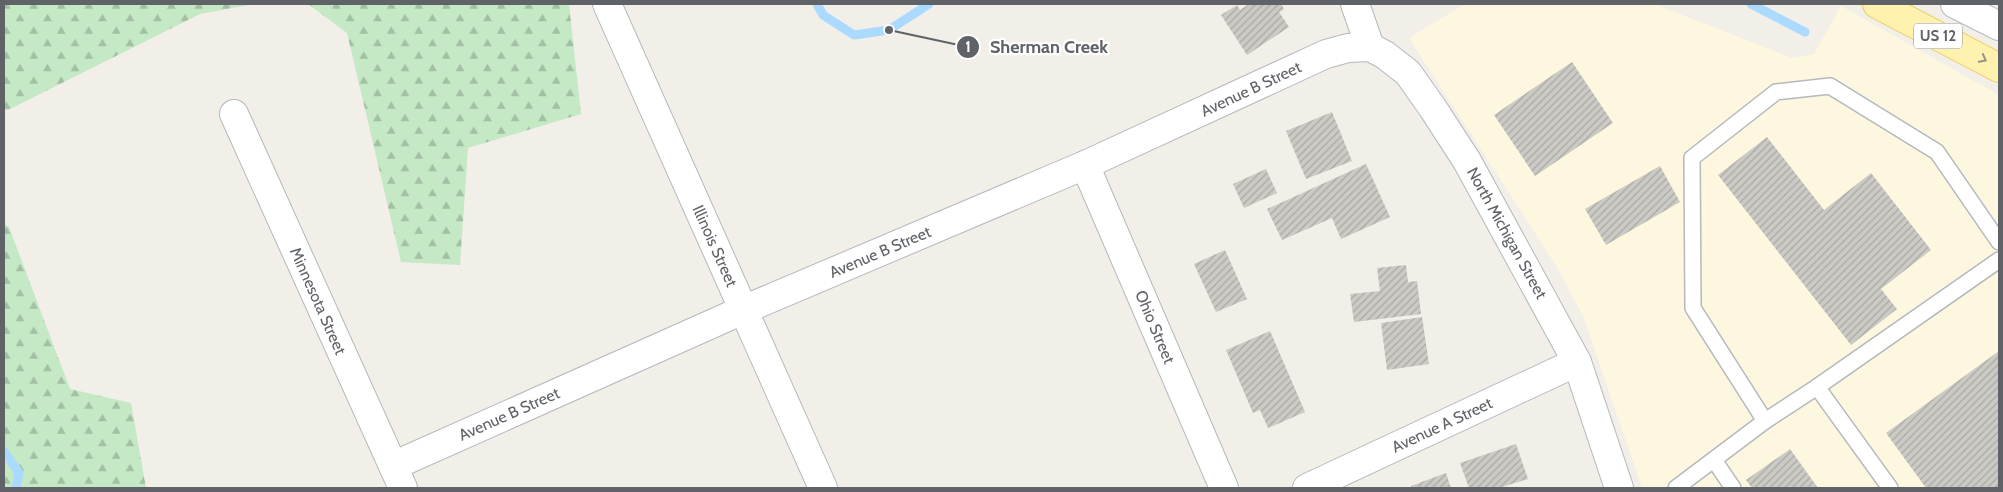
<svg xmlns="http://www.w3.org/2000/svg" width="2003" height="492" viewBox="0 0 2003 492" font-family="Cabin,sans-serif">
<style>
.commercial{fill:#fef7e0}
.forest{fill:url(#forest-firs)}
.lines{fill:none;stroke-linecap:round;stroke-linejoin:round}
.stream{stroke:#aadaff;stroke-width:9}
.building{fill:url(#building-hatch)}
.service-casing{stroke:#b5b8bc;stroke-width:18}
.minor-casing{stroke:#b5b8bc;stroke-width:30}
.secondary-casing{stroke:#b6babf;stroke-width:30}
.primary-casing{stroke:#f2c960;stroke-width:30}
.service{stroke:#fff;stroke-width:15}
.minor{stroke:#fff;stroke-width:28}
.secondary{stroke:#fff;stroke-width:28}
.primary{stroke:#fff2af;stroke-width:28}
.oneway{stroke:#979581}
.labels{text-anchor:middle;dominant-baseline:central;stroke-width:4.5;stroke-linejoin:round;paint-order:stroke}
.shield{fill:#fff;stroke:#8f9295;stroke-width:1}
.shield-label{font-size:15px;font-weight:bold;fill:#5f6368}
.street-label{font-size:16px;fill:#5f6368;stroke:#fff}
.leader{fill:none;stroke:#5f6368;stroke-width:2}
.callout-dot{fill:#5f6368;stroke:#fff;stroke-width:2}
.mark-label{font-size:15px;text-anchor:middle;font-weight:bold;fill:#fff}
.callout-label{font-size:18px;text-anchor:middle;font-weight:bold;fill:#5f6368;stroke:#fff;stroke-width:4.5;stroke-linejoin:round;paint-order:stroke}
</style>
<defs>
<pattern id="forest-firs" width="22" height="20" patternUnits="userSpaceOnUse" patternTransform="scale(1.25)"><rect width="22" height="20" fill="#c5e8c5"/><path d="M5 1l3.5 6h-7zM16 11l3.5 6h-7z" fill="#a3c0a4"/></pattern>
<pattern id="building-hatch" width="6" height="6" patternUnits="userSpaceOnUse" patternTransform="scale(1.25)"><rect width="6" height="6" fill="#cccac5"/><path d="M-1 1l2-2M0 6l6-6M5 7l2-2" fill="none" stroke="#a9a8a4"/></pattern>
</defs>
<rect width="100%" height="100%" fill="#f1efe8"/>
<polygon class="commercial" points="1465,4 1654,4 1792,58 1814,54 1841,6 1999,95 1999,488 1642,488 1584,318 1557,267 1409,38"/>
<g class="forest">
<polygon points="4,4 254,4 200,14 8,110 4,110"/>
<polygon points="308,4 569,4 581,114 468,148 460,265 401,262 347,33"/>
<polygon points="4,224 9,227 70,389 131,403 146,488 4,488"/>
</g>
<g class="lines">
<g class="stream">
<polyline points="817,4 823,15 854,35 889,30 929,4"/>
<polyline points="1751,4 1805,32"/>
<polyline points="4,451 19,473 16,488"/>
</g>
</g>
<g class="building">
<polygon points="1249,4 1281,4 1284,9 1279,12 1289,27 1247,55 1221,15 1237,5 1240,10"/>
<polygon points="1572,62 1613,123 1535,176 1494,115"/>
<polygon points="1332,112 1352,161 1306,179 1286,131"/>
<polygon points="1767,137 1824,210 1871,173 1931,250 1881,289 1897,309 1851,345 1718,175"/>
<polygon points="1366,164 1390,217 1341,239 1332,218 1282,240 1267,209"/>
<polygon points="1660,166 1680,202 1606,245 1585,209"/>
<polygon points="1266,169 1277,193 1244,208 1233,184"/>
<polygon points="1225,250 1247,299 1216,312 1194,264"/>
<polygon points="1406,265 1408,282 1417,281 1421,314 1354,322 1350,294 1380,291 1377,268"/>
<polygon points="1422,317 1429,364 1387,370 1381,323"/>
<polygon points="1270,331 1305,412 1268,428 1260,410 1253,413 1226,350"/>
<polygon points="1999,351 1999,488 1926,488 1886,433"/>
<polygon points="1516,444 1528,479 1499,488 1469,488 1460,463"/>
<polygon points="1790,449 1818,488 1752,488 1746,480"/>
<polygon points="1446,473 1451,488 1412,488 1411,486"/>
</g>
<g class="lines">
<defs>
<g id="service">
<polyline points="1999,242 1937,152 1830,86 1776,92 1692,158 1693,308 1765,421 1817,387 1999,260"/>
<polyline points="1817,387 1890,488"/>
<polyline points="1714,460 1733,488"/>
<polyline points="1676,488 1765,421"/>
</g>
<g id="minor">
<polyline points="607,4 823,488"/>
<polyline points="1355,4 1370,47"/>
<polyline points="234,114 403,488"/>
<polyline points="1085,165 1224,488"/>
<polyline points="393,466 743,310 1085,165 1326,54 1348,48 1370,47 1385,55 1408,73 1434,110 1467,161 1577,362 1619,488"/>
<polyline points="1307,488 1577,362"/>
</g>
<polyline id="secondary" points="1955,4 1999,26"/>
<polyline id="primary" points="1877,4 1999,68"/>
</defs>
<use href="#service" class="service-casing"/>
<use href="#minor" class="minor-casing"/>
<use href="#secondary" class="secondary-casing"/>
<use href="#primary" class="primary-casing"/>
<use href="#service" class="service"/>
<use href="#minor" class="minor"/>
<use href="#secondary" class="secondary"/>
<use href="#primary" class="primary"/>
</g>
<defs><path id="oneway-chevron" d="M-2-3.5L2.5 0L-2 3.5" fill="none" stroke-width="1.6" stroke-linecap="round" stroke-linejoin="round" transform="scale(1.25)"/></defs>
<use class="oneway" href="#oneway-chevron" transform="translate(1983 59) rotate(28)"/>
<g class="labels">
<rect class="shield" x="1914" y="23.5" width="48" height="25" rx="4"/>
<g class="shield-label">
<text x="1938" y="36">US 12</text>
</g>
<g class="street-label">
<text transform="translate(1251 89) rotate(-25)">Avenue B Street</text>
<text transform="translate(1507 233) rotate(61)">North Michigan Street</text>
<text transform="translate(715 246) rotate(66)">Illinois Street</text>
<text transform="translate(880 252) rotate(-23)">Avenue B Street</text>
<text transform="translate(318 301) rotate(66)">Minnesota Street</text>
<text transform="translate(1155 327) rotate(67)">Ohio Street</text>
<text transform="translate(509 414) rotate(-24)">Avenue B Street</text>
<text transform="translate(1442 425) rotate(-25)">Avenue A Street</text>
</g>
</g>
<path class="leader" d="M889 30L968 47"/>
<g class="callout-dot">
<circle cx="889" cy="30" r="5"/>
<circle cx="968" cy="47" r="12"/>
</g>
<g class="mark-label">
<text x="968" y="52">1</text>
</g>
<g class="callout-label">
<text x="1049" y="53">Sherman Creek</text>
</g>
<rect width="2003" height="492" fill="none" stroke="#5f6368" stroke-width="10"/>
</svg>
